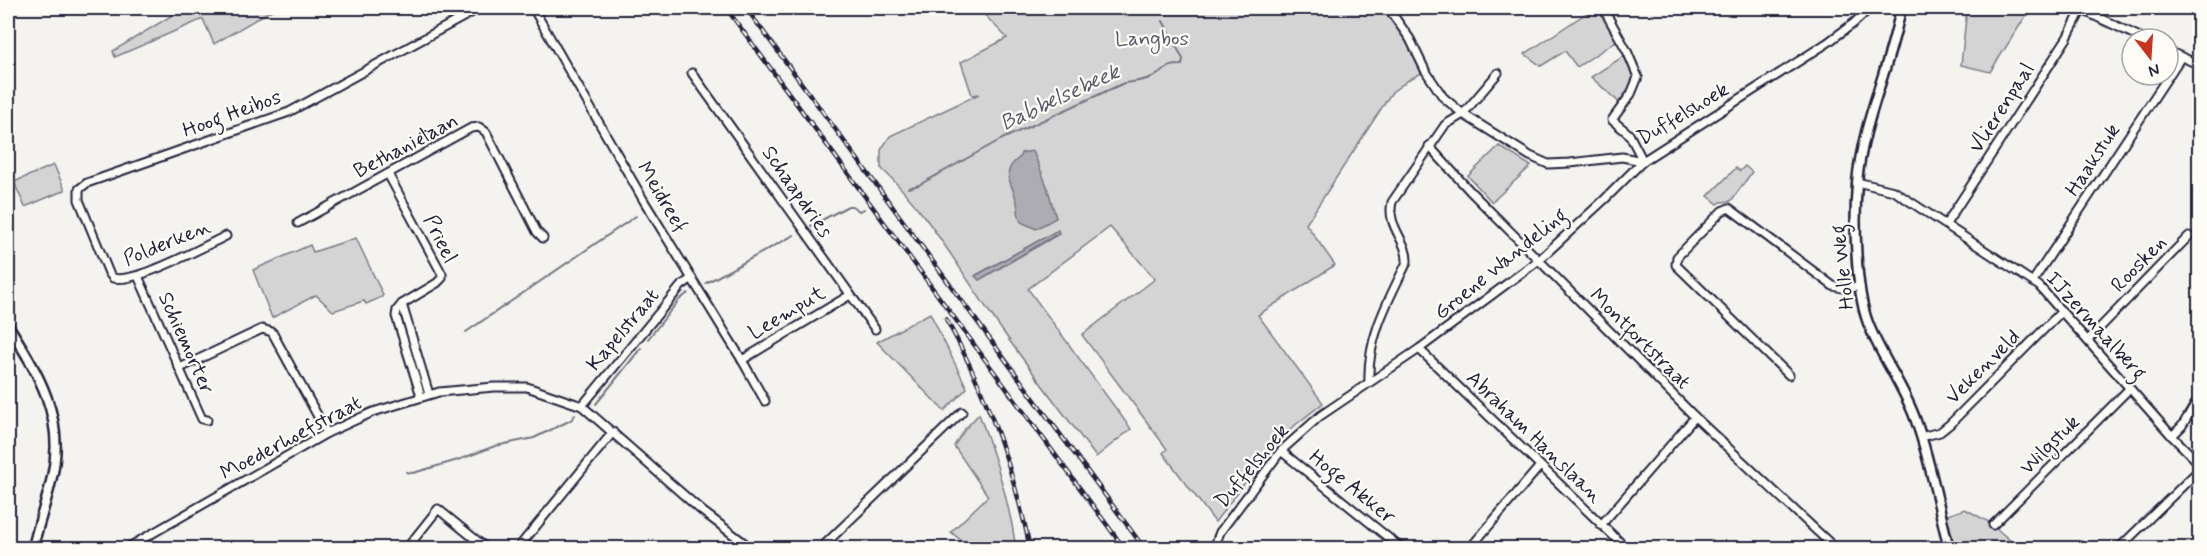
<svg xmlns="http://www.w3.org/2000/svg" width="2207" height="556" viewBox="0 0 2207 556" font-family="Mynerve,sans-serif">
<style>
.green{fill:#d5d4d5;stroke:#7c7b88;stroke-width:1.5;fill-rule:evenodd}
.water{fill:#acacb2;stroke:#757582;stroke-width:1.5}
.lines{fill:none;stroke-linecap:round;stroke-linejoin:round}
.stream{stroke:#757582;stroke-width:2}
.minor-casing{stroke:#22223b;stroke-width:11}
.tertiary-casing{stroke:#22223b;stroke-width:13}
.minor{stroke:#fdfcf7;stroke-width:7}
.tertiary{stroke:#fdfcf7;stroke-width:8}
.rail-casing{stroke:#22223b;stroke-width:4.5}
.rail{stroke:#fdfcf7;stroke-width:2;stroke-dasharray:7;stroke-linecap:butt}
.labels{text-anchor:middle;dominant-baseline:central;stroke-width:4.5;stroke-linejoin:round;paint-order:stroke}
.park-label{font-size:21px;fill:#585769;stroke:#fdfcf7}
.street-label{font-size:21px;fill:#22223b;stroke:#fdfcf7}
.water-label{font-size:22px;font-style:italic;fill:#59596b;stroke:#fdfcf7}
</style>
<rect width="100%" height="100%" fill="#f4f3ef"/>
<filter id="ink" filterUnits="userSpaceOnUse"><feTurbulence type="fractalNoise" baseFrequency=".0167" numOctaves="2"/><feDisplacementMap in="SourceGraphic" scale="12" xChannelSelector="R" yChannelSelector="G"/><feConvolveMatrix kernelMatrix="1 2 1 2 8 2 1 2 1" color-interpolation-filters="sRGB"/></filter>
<g filter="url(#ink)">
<g class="green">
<polygon points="184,8 275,8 214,44 203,19 115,57 113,51"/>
<path d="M978,8H1383L1408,41L1424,72L1410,79L1392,92L1306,224L1335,265L1258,315L1323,403L1279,438L1215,522L1163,453L1167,449L1082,335L1155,279L1110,227L1028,289L1131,429L1096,457C1060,408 1022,360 988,310C955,262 924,208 881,168V150L890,136L979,94L972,95L961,62L1007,38ZM1054,232L1059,234L979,280L976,275Z"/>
<polygon points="1594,8 1600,8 1619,39 1577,67 1565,51 1541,66 1525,54"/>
<polygon points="1967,8 2031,8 1990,72 1961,65"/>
<path d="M1627,54C1639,81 1636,81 1621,104L1591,77Z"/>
<polygon points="1499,146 1531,166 1492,202 1468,176"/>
<polygon points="54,165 65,190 25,207 14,182"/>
<polygon points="1745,166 1752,172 1731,201 1721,202 1718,204 1708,196 1736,168 1740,171"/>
<polygon points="356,238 383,295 382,297 366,304 364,301 333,311 316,295 272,318 253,270 310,245 313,252"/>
<polygon points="930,313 967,388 944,411 877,342"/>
<path d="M979,414C996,458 1009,501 1016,548H970L951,532L988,496L954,446L965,429Z"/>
<polygon points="1965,509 1989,522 2019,548 1953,548 1945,516"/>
</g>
<g class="water">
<path d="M1033,151L1047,186L1056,218L1036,229L1021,222C1017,215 1019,207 1016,199C1011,181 1000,172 1020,157L1021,153Z"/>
<polygon points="1058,230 1059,233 979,280 975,276"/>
</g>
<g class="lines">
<g class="stream">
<polyline points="1154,8 1157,13"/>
<path d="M908,188L919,185L1000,140L1124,83C1134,82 1145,81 1155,76C1168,69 1164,65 1182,65L1183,59L1163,21"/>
<polyline points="811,226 848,206 852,206 859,211 864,209"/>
<polyline points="706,283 794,235"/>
<polyline points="466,332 636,216"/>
<polyline points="648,339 679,300 688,293"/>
<polyline points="596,404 641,348"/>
<polyline points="406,472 413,473 458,460 495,446 534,438 571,420 575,415"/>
</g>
<defs>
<g id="minor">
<polyline points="533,8 644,201 742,360 765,401"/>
<polyline points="1388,8 1410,39 1425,70 1443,97 1463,114 1530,156 1548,164 1570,163 1622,157 1643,161"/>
<polyline points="1603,8 1627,51 1638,77 1631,94 1612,120 1629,134 1643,161"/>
<polyline points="2078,8 2144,39"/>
<polyline points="2168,51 2200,65"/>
<polyline points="692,73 875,329"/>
<polyline points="1429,146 1470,191 1695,417 1835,548"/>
<polyline points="388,174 442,274 442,278 437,283 402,304 397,310 396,316 421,396"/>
<polyline points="1857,182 1894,191 2039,286 2172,436 2200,464"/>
<polyline points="298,223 471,128 479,127 486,132 537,232 543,238"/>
<polyline points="1946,224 2067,38 2082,9"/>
<path d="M226,236C202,247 136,284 113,278L109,273L79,200V189L87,183L289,112L480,8"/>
<polyline points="138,276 202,419 207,420"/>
<polyline points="2033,281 2181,57"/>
<polyline points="402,304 429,394"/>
<polyline points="2088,340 2189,236"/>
<polyline points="1419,349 1626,548"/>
<polyline points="742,360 850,295"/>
<polyline points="180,368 262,329 272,332 327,433"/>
<polyline points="1789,375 1676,265 1677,257 1722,211 1729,208 1833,286 1842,288 1860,287"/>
<path d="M1369,382C1367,338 1388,301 1407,262C1408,240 1386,227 1392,202L1445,125L1463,114L1498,73"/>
<polyline points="582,406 681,286 692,278"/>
<polyline points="2172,436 2182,426 2200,396"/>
<polyline points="1921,437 1940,432 1950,424 2062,311"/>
<polyline points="1281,451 1401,548"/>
<polyline points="1601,525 1695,417"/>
<polyline points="1993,525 2130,388"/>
<polyline points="127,548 327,433 373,412 439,392 494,387 527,387 582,406 702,511 751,548"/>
<polyline points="407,548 438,509 486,548"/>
<polyline points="518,548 613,432"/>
<polyline points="821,548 962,412"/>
<polyline points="1214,548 1220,532 1281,451 1320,416 1419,349 1539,260 1605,199 1643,161 1827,43 1854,23 1870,8"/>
<polyline points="1470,548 1540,466"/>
<polyline points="2119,548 2200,469"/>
</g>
<g id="tertiary">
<path d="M1901,8C1890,67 1862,123 1857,183C1854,221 1855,288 1868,323C1881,357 1904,386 1916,421C1931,462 1938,506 1949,548"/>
<path d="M8,325C38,373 66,418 52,477C47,501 38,524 33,548"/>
</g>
</defs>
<use href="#minor" class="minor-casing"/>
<use href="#tertiary" class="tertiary-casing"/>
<use href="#minor" class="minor"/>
<use href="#tertiary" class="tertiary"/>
<defs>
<g id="rail">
<polyline points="726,8 1124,548"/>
<polyline points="746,8 1144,548"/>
<path d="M946,319C986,391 1013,467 1030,548"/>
</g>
</defs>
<use href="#rail" class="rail-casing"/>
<use href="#rail" class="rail"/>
</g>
</g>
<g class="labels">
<g class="park-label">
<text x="1152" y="39">Langbos</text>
</g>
<g class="street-label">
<text transform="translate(2002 108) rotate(-57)">Vlierenpaal</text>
<text transform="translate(232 114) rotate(-20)">Hoog Heibos</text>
<text transform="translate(1683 114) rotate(-31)">Duffelshoek</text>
<text transform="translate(406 146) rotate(-28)">Bethaniëlaan</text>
<text transform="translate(2093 160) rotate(-57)">Haakstuk</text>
<text transform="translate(797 192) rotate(55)">Schaapdries</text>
<text transform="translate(662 197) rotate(59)">Meidreef</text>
<text transform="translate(440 239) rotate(64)">Prieel</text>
<text transform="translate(167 243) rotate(-22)">Polderken</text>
<text transform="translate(1501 264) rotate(-39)">Groene Wandeling</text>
<text transform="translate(2139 264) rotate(-46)">Roosken</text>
<text transform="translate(1843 267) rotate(-96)">Holle Weg</text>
<text transform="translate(787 313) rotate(-31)">Leemput</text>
<text transform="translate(2096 326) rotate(48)">IJzermaalberg</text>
<text transform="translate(623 330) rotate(-50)">Kapelstraat</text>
<text transform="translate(1640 339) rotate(45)">Montfortstraat</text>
<text transform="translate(186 343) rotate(66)">Schiemorter</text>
<text transform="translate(1983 367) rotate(-45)">Vekenveld</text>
<text transform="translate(1534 437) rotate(44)">Abraham Hanslaan</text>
<text transform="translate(291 438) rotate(-28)">Moederhoefstraat</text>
<text transform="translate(2050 445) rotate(-45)">Wilgstuk</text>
<text transform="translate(1252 466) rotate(-50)">Duffelshoek</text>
<text transform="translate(1352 487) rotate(39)">Hoge Akker</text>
</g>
<g class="water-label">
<text transform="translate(1060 98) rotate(-25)">Babbelsebeek</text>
</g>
</g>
<rect width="2207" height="556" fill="none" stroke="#fdfcf7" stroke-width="30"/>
<rect x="15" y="15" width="2177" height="526" fill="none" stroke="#22223b" stroke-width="2" filter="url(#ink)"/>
<g transform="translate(2150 57) rotate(163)"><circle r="28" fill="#fdfcf7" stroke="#a5a5ac" stroke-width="1.5"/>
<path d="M0-4.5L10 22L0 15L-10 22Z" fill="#c8321e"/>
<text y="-9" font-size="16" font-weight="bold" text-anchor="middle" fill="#22223b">N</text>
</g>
</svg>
